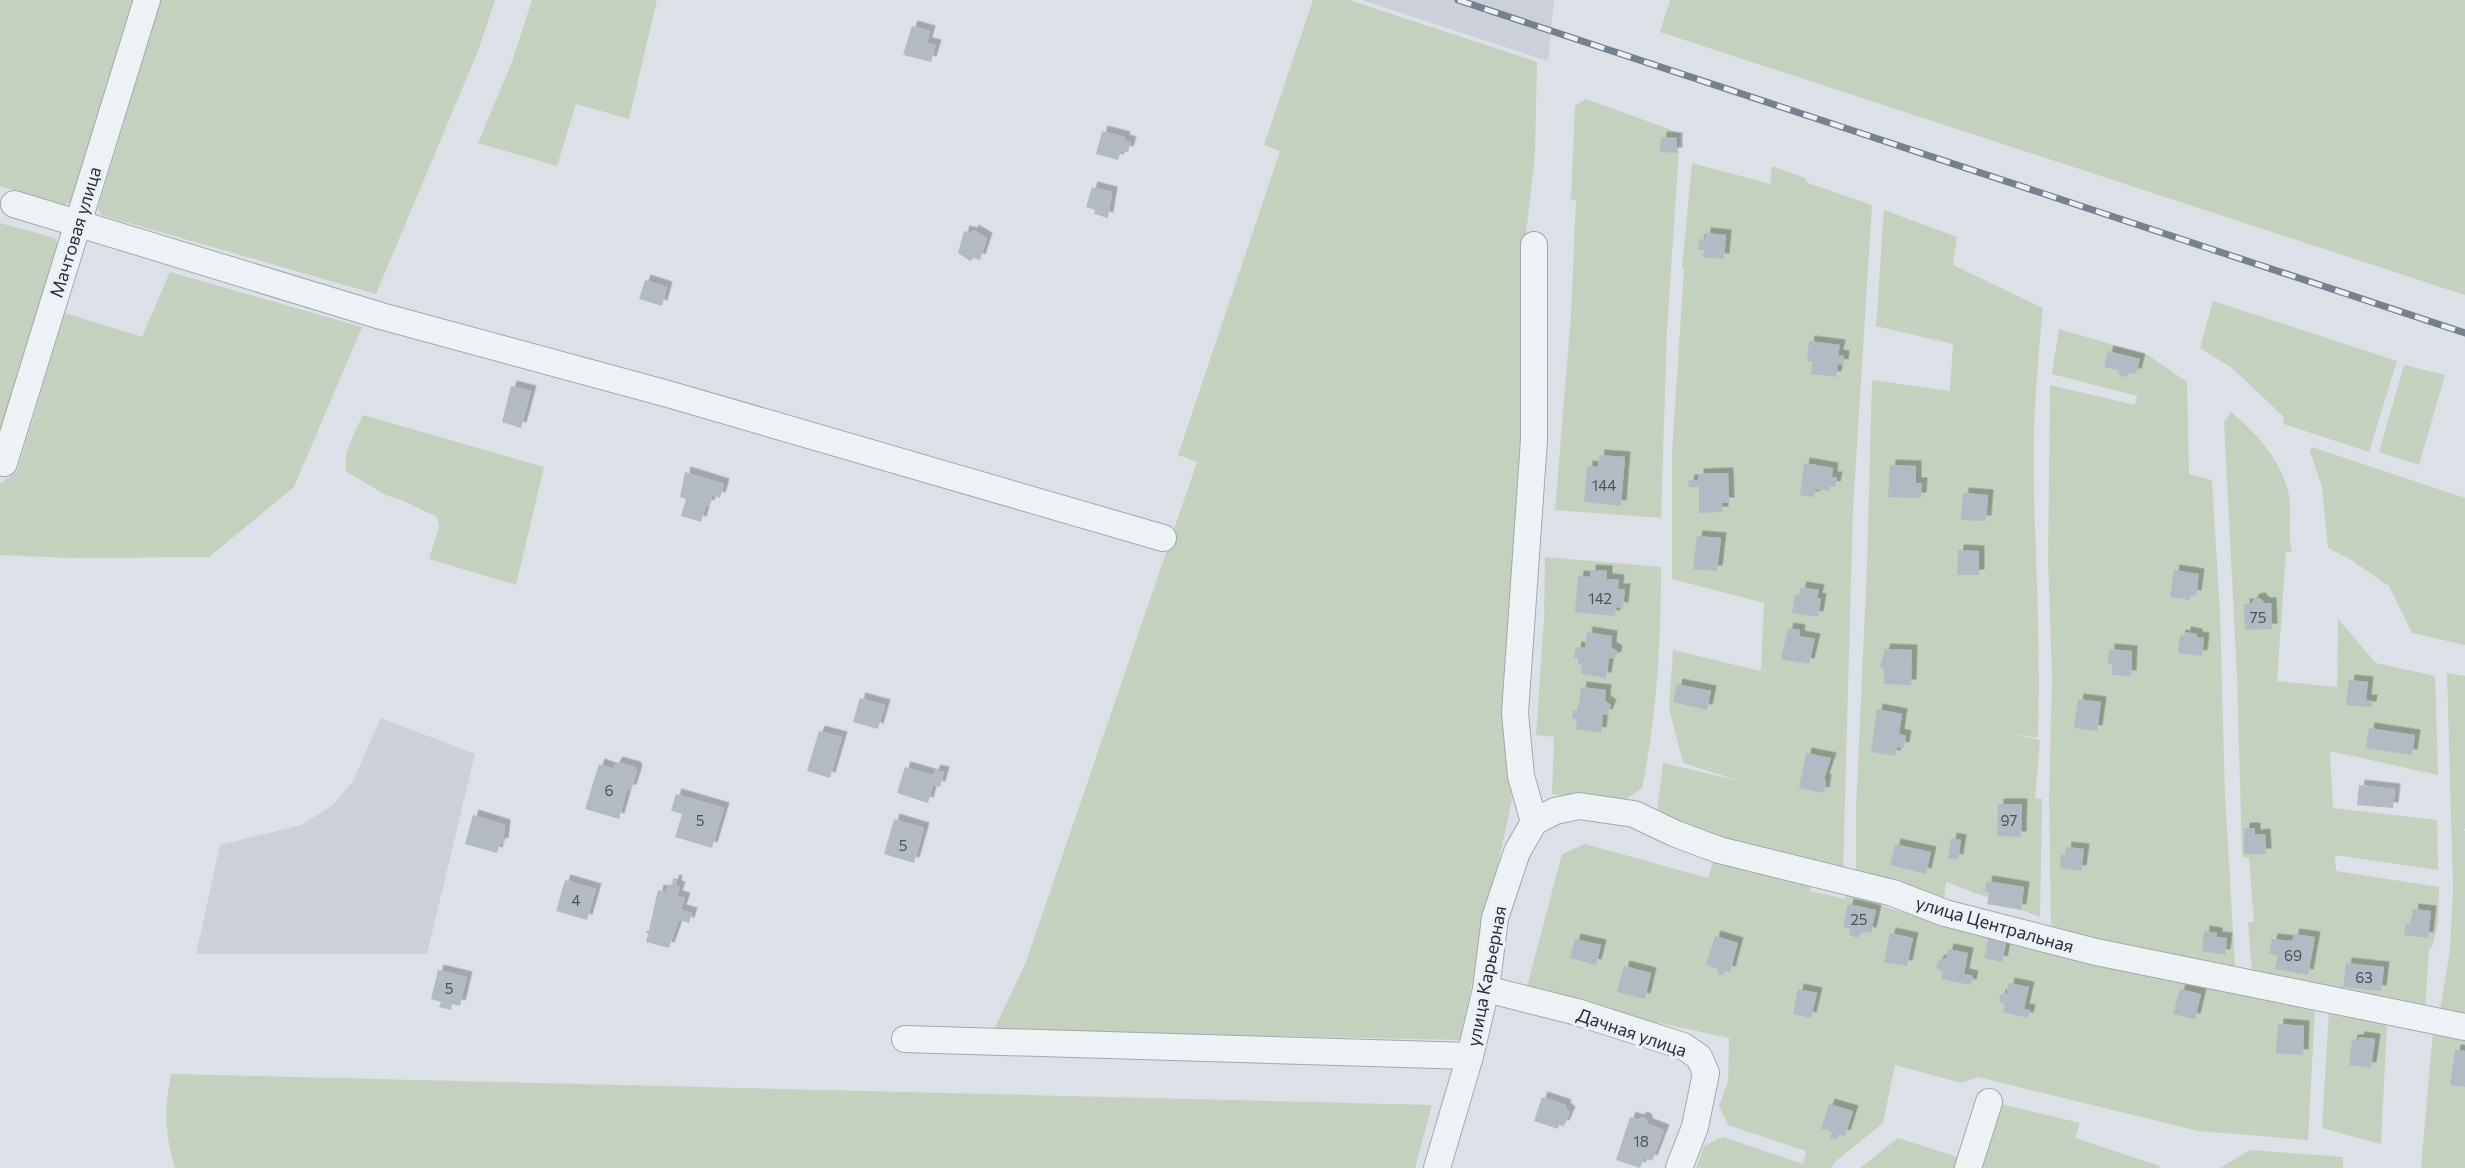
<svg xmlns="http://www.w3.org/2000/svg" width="2465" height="1168" viewBox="0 0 2465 1168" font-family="Commissioner,sans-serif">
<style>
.built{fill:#cbd0d9}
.green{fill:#c3d1be}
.building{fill:#b4bac4;filter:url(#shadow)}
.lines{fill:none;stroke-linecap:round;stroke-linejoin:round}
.minor-casing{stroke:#a2a8b1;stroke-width:28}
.minor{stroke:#eff2f5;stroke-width:26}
.rail-casing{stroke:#768190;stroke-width:7}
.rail{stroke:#ecf0f5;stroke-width:4.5;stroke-dasharray:14;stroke-linecap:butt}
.labels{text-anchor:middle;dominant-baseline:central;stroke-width:6;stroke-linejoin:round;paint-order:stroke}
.number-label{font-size:15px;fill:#4a525f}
.street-label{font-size:18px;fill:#262f3d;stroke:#ecf0f5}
</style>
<defs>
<filter id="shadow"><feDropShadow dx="5.5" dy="-5.5" stdDeviation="0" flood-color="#0004"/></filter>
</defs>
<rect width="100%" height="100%" fill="#dde1e7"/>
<g class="built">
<polygon points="1362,0 1554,0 1548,61"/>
<polygon points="381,718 475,754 427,954 196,954 220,845 301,825 333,805 353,781"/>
</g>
<g class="green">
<polygon points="0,0 134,0 72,201 65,205 0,186"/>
<polygon points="161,0 495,0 478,51 376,294 101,215 98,208"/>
<polygon points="532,0 657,0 629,119 576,104 557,166 478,143 512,62"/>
<polygon points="1313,0 1349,0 1537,62 1535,153 1523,262 1525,436 1504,718 1512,800 1460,1040 994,1030 1026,962 1197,462 1178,455 1280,151 1264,145"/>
<polygon points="1670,0 2465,0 2465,295 1660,32"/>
<polygon points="1586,99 1680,133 1667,330 1661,518 1555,510 1571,315 1576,200 1571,199 1575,106"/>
<polygon points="1692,163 1770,184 1772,166 1805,178 1808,183 1872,205 1853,509 1843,871 1716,838 1656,819 1663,763 1743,782 1683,763 1669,708 1673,650 1760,671 1761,667 1764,603 1672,579 1672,453 1684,269 1682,268"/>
<path d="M1884,210L1957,237L1953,265L2043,308C2037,368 2032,430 2034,491C2036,573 2041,655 2038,738L2005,732L2040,740L2035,798L2042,799L2040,917L1946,882L1944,900L1856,874V809L1867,566L1872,380L1950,391L1953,344L1876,326Z"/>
<polygon points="0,223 55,238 59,246 0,436"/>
<polygon points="170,272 362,327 294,487 209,557 72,558 0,555 0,484 17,471 65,313 142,337"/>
<polygon points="2213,301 2397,361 2369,452 2284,424 2283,416 2232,368 2200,348"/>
<polygon points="2059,329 2148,355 2187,382 2189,474 2212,480 2220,612 2225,795 2235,965 2227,974 2054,932 2051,923 2049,802 2052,676 2048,562 2050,385 2135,405 2137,396 2052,374"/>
<polygon points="2404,365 2445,375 2419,465 2379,452"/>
<path d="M2231,412C2258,434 2288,467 2290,505C2290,521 2288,535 2292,552H2286L2277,681L2337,687L2338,619L2376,663L2435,676L2438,775L2330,751L2333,808L2437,820L2438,870L2335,855L2336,871L2439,887L2438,923L2432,948H2429L2425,1012L2261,981L2252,969L2248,922H2254L2249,858L2242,857L2237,676L2224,422Z"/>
<path d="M363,415L544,467L516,585L429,559L439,527L437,517L406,502L386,495L347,472C341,456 356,430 363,415Z"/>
<polygon points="2312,447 2465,498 2465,645 2412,633 2389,586 2350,559 2328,548 2322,487 2310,452"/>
<path d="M1545,557L1661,567C1661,641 1657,715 1642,788L1625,800L1552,794L1554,737L1536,735L1544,619Z"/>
<polygon points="2447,673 2465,676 2465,829 2462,829 2465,831 2465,1021 2439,1016 2450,950 2453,889"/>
<polygon points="1585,844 1708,878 1714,859 1811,885 1810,891 1845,899 1846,895 1925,919 2007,939 2315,1008 2308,1140 2198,1131 1978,1077 1961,1083 1895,1065 1883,1123 1836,1161 1831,1168 1696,1168 1704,1146 1723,1137 1803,1164 1806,1151 1728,1125 1719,1106 1728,1082 1729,1038 1525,994 1562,854"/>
<polygon points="2329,1010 2387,1022 2381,1144 2322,1128"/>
<polygon points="2433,1031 2465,1038 2465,1168 2421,1168"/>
<path d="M171,1074L1432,1105L1415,1168H175C165,1135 164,1108 171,1074Z"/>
<polygon points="1996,1103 2080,1123 2075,1138 2160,1166 2159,1168 1975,1168"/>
<polygon points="1898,1138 1964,1159 1961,1168 1860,1168"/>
<polygon points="2250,1150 2343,1157 2343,1168 2220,1168"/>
</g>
<g class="building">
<polygon points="912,26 930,31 927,43 936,45 931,62 903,55"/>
<polygon points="1102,131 1125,137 1124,140 1131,142 1128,152 1121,151 1118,160 1096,154"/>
<polygon points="1661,137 1677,138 1677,153 1660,152"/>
<polygon points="1092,187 1112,192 1108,218 1094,214 1095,210 1086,207"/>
<polygon points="973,230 987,238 980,260 974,258 970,261 958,253 964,231 972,233"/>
<polygon points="1705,233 1726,235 1724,259 1703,257 1704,250 1698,250 1699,239 1705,240"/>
<polygon points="645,280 667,287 662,306 639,299"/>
<polygon points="1809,341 1840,345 1838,355 1844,356 1843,365 1838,364 1836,377 1811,374 1813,362 1807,361"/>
<polygon points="2108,351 2140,359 2136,374 2129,373 2125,377 2120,376 2118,370 2104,367"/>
<polygon points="511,386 531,391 521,428 502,422"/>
<polygon points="1599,455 1625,457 1621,506 1584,502 1587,466 1598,467"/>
<polygon points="1804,463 1833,468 1832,477 1837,477 1835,487 1830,486 1830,491 1815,489 1814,497 1800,495"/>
<polygon points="1890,465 1916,466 1916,483 1922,483 1921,498 1888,497"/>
<polygon points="685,472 724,484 720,498 712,495 709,506 706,505 701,522 681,516 686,499 680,497"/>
<polygon points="1728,473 1729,503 1722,503 1723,512 1699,513 1699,487 1688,487 1689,480 1698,480 1698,474"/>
<polygon points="1963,493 1988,495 1986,521 1961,520"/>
<polygon points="1697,536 1721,538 1717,571 1693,569"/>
<polygon points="1958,550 1979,551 1979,575 1957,575"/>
<polygon points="1590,570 1607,571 1607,579 1619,580 1618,589 1625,589 1623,608 1616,607 1615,616 1575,612 1578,576 1590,577"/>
<polygon points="2174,570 2199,574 2196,596 2191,595 2190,600 2170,597"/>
<polygon points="1801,587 1819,590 1817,598 1821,599 1818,617 1792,613 1795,595 1799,595"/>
<polygon points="2260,598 2264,603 2271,603 2272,629 2245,630 2244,604 2251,604 2254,599"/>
<polygon points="1788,628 1800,630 1799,636 1815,639 1809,664 1781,659"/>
<polygon points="1587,632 1612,636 1611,647 1617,651 1616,657 1609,659 1606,678 1581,674 1582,665 1578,664 1578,658 1574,658 1576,647 1585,648"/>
<polygon points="2185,632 2197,634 2197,637 2204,638 2202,656 2178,653 2180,635 2185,636"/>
<polygon points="1885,649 1912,650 1911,685 1884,684 1884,671 1880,667"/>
<polygon points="2109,649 2132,651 2131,676 2112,675 2112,664 2108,664"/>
<polygon points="2349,680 2368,682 2366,700 2372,700 2371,707 2346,705"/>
<polygon points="1677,684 1711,691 1707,710 1673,702"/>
<polygon points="1581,687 1606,690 1605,701 1611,705 1607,715 1603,714 1601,733 1576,729 1577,719 1572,719 1573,710 1578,711"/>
<polygon points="860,698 885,705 878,729 853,722"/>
<polygon points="2078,699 2101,702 2097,731 2074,728"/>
<polygon points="1877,709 1902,714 1899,734 1906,736 1904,748 1897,747 1895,756 1871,752"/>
<polygon points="2369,728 2415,735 2412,755 2366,748"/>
<polygon points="819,731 842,737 830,778 807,771"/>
<polygon points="1806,753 1831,758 1824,779 1826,780 1824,793 1799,788"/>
<polygon points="617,762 635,767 637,771 631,790 627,790 619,819 585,809 599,764 613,769"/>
<polygon points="905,767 933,775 935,770 944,772 940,787 933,785 928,803 897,793"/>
<polygon points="2359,785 2395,789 2393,808 2357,805"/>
<polygon points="676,794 724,808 712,848 675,837 682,814 671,811"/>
<polygon points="1998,804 2022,804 2021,837 1997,836"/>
<polygon points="473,815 505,825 503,844 500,843 497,853 465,844"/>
<polygon points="894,819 924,828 914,863 884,854"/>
<polygon points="2244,828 2255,828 2255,835 2265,834 2266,854 2244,854"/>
<polygon points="1951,838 1961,840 1958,860 1948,858"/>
<polygon points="1895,844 1931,852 1926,874 1890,865"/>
<polygon points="2066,847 2084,849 2081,871 2060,868 2061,855 2065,855"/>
<polygon points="565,880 596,889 587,920 556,911"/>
<polygon points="674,880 677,881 676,886 680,887 677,896 685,898 681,910 692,913 689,923 679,920 669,948 646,942 648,933 645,932 649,930 658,890 666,892 668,884 672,885"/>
<polygon points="1987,881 2024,887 2021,910 1987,904 1990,892 1985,891"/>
<polygon points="1848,904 1876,910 1871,933 1863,932 1857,938 1850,935 1850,929 1843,927"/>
<polygon points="2413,909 2431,911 2428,938 2404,935 2406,923 2411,924"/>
<polygon points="2204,931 2217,933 2217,937 2227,938 2225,955 2202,951"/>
<polygon points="1890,933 1913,938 1907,966 1884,962"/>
<polygon points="2294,934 2315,937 2308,975 2275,969 2278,955 2269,954 2272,939 2292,941"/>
<polygon points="1989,935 2007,939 2002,962 1984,958"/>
<polygon points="1715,936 1738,943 1730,972 1725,971 1722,975 1718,974 1718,969 1706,965"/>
<polygon points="1575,939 1601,945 1596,965 1570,958"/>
<polygon points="1948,949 1968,953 1964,974 1973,976 1971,985 1941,979 1943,972 1936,967 1938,961 1946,958"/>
<polygon points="2346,963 2384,967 2381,991 2343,987"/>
<polygon points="1624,966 1651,973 1645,999 1617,992"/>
<polygon points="438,970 467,977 460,1006 452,1004 451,1010 439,1007 441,1002 431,999"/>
<polygon points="2009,983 2029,987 2024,1009 2030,1010 2028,1018 2003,1012 2005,1005 1999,1001 2000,995 2007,993"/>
<polygon points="1798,989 1817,993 1811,1018 1793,1014"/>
<polygon points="2180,989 2201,994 2195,1019 2173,1014"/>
<polygon points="2278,1024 2304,1026 2303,1055 2276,1053"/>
<polygon points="2359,1037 2375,1039 2371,1068 2349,1065 2352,1040 2358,1040"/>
<polygon points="2455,1050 2465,1051 2465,1087 2450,1085"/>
<polygon points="1542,1097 1566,1105 1565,1108 1570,1112 1564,1126 1559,1125 1558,1129 1534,1121"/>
<polygon points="1829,1104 1853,1111 1845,1136 1839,1134 1837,1140 1830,1138 1832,1132 1821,1129"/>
<polygon points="1630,1117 1638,1120 1642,1117 1646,1119 1648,1124 1664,1130 1652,1161 1644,1158 1640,1168 1616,1160"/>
</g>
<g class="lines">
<defs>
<g id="minor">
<polyline points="14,204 381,316 668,394 1163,538"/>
<polyline points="4,463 147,0"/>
<polyline points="1534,822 1555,811 1579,806 1634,814 1676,834 1719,850 1893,893 1945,913 2096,952 2465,1027"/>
<polyline points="1534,822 1521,776 1515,713 1534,440 1534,245"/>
<polyline points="1486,989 1577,1012 1683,1046 1699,1057 1706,1073 1695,1127 1679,1168"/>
<polyline points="905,1039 1470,1056"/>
<polyline points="1437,1168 1470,1056 1486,989 1495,918 1517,852 1534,822"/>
<polyline points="1968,1168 1989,1102"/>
</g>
</defs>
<use href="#minor" class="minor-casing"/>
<use href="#minor" class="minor"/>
<defs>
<polyline id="rail" points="1458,0 2465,333"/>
</defs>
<use href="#rail" class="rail-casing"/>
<use href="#rail" class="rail"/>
</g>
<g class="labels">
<g class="number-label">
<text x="1604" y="485">144</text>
<text x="1600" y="598">142</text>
<text x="2258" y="617">75</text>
<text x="609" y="790">6</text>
<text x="700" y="820">5</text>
<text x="2009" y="820">97</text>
<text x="903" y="845">5</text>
<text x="576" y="900">4</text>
<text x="1859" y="919">25</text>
<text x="2293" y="955">69</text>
<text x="2364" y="977">63</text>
<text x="449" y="988">5</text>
<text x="1641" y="1141">18</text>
</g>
<g class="street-label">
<text transform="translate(75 232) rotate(-73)">Мачтовая улица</text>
<text transform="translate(1995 924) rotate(16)">улица Центральная</text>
<text transform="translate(1486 976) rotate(-79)">улица Карьерная</text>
<text transform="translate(1632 1032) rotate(19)">Дачная улица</text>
</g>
</g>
</svg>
